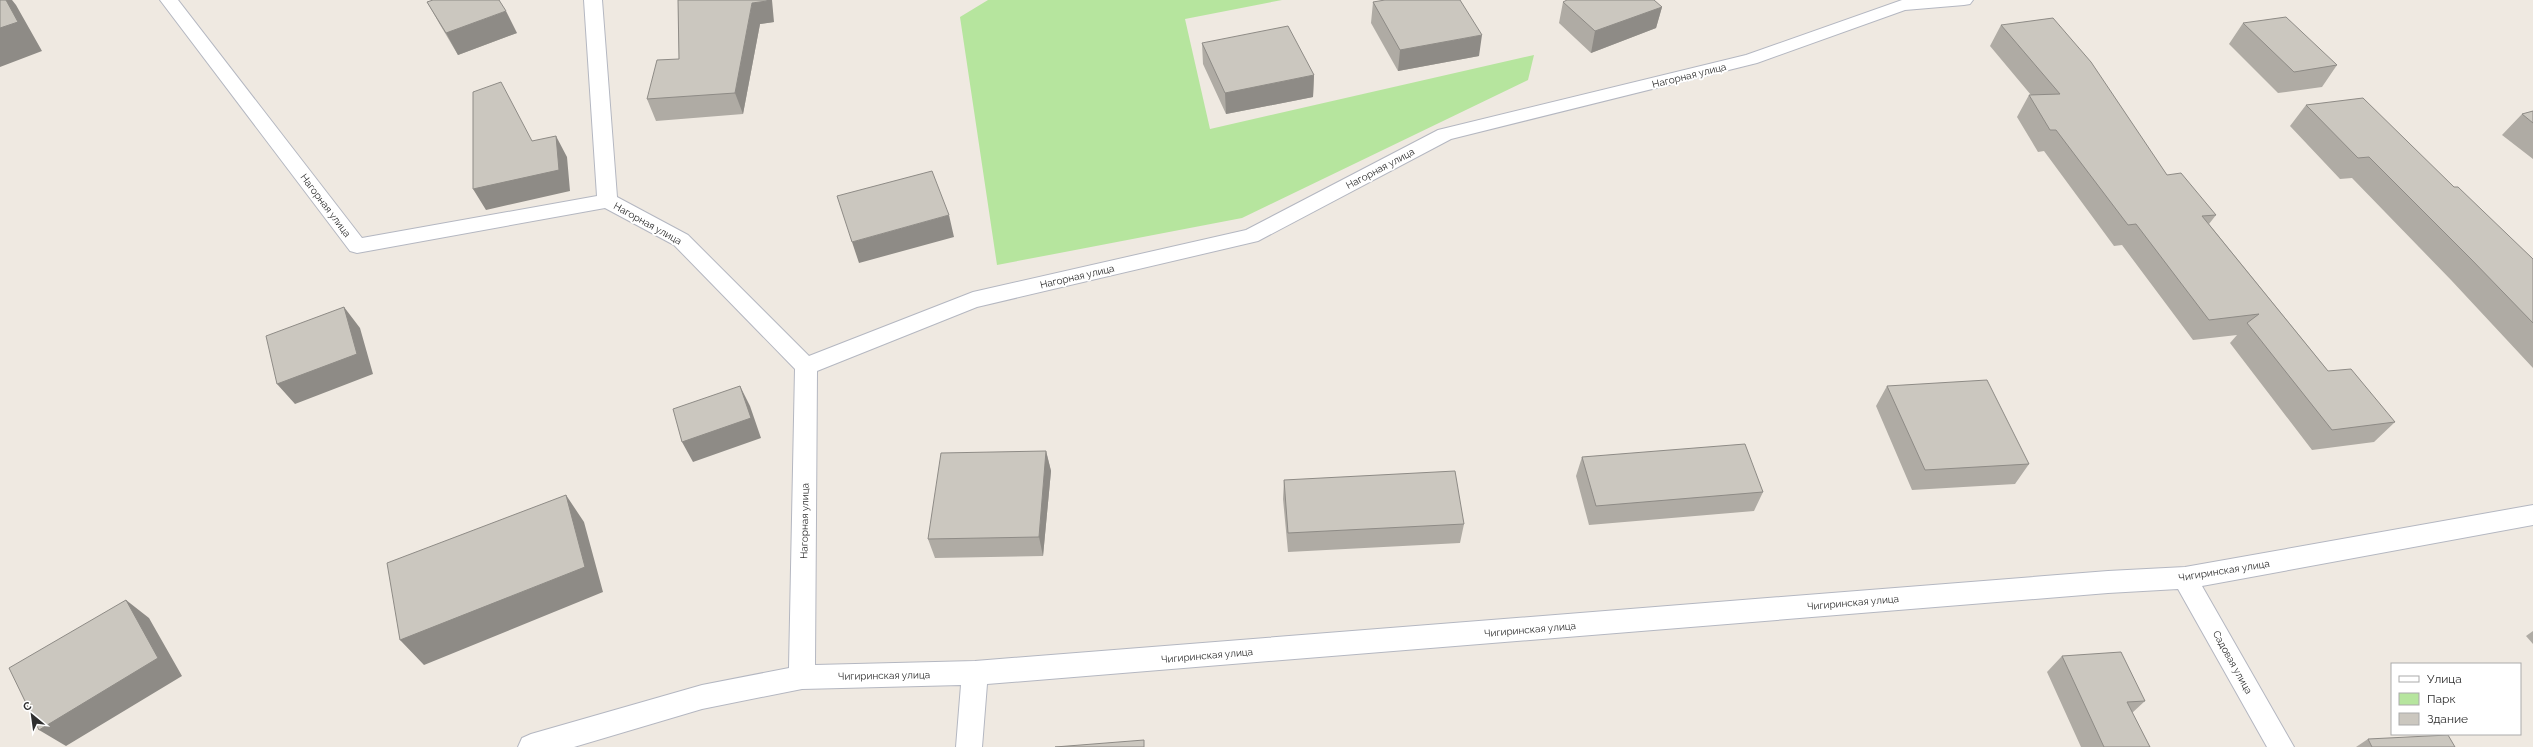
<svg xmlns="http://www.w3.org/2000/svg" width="2533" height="747" viewBox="0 0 2533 747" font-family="Raleway,sans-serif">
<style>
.green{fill:#b6e59e}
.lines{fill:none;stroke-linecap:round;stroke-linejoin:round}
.minor-casing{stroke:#b4b7c1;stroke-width:2}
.minor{fill:#fff;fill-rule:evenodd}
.wall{fill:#afaba4}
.shaded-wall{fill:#8e8b86}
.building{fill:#cbc7bf;stroke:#8e8b86}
.labels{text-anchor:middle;stroke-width:4;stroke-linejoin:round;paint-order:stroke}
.street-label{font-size:10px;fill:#2e2e2e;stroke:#fff}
</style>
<rect width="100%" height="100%" fill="#efe9e1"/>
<path class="green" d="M988,0H1282L1185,19L1210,129L1534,55L1528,80L1242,218L997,265L960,17Z"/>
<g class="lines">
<defs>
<path id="minor" d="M160,0H178L362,238L597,196L584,0H602L617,197L688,235L809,356L973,292L1246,230L1438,130L1746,55L1902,0H1973L1970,4L1964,5L1905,10L1757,63L1451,139L1258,241L977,307L817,371L815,665L975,661L2108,571L2185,567L2533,505V525L2202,586L2294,747H2267L2178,589L2108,593L987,684L982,747H956L961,685L802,689L702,709L574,747H518L522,738L531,734L702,685L789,668L795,369L674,245L605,208L357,253L350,251Z"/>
</defs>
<use href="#minor" class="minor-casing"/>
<use href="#minor" class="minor"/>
</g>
<path class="wall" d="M678,0L774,22L760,24L743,114L656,121L647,99L679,59Z
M427,2L517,33L458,55L439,23Z
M1373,2L1479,56L1398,71L1371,23Z
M1563,2L1662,7L1656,28L1591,53L1559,23Z
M2243,23L2337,65L2322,87L2278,93L2229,44Z
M2001,25L2167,175L2216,215L2209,224L2328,371L2395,422L2374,442L2312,450L2230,343L2237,335L2193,340L2122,245L2114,246L2044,151L2038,152L2017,117L2029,95H2031L1990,46Z
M1202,43L1314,75L1313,97L1226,114L1203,64Z
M2306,105L2454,187L2533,259V368L2451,280L2352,178L2340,179L2290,126Z
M2533,111V159L2502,135L2522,114Z
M1887,386L2029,464L2015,484L1912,490L1876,406Z
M1046,451L1051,471L1043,556L935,558L928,539Z
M1582,457L1763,492L1754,511L1589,525L1576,476Z
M1284,480L1464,524L1460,543L1288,552L1283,499Z
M2533,631V644L2526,636Z
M2062,656L2145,701L2132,713L2150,747H2081L2047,672Z
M2368,739L2455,747H2356Z"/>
<path class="shaded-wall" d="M6,0H12L16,5L42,51L0,67V28Z
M767,0H772L774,22L760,24L743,114L735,93L752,3Z
M1662,7L1656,28L1591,53L1595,31Z
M506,11L517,33L458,55L446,33Z
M1482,35L1479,56L1398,71L1400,50Z
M1314,75L1313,97L1226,114L1225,93Z
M556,136L567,157L570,191L486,210L473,189Z
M949,215L954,237L859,263L852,242Z
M344,307L360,328L373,374L295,404L277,384Z
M740,386L750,406L761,438L693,462L682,442Z
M1046,451L1051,471L1043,556L1039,537Z
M566,495L584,522L603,592L424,665L400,640Z
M126,600L149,618L182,676L66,746L39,730Z"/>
<path class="building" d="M0,0H6L18,22L0,28Z
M433,0H499L506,11L446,33L427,2Z
M678,0H767V1L752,3L735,93L647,99L657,60L679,59Z
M1385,0H1460L1482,35L1400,50L1373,2Z
M1567,0H1654L1662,7L1595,31L1563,2Z
M2286,17L2337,65L2294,72L2243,23Z
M2053,18L2091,62L2167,175L2181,173L2216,215L2202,216L2328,371L2351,369L2395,422L2332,430L2247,323L2259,314L2209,320L2136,224L2128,225L2056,130H2050L2029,95L2060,94L2001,25Z
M1288,26L1314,75L1225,93L1202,43Z
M501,82L532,141L556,136L559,170L473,189V92Z
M2363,98L2454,187H2458L2533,259V323L2471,259L2369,157L2358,158L2306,105Z
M2533,111V123L2522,114Z
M932,171L949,215L852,242L837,196Z
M344,307L357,354L277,384L266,336Z
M1987,380L2029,464L1925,470L1887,386Z
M740,386L751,418L682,442L673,409Z
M1745,444L1763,492L1596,506L1582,457Z
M1046,451L1039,537L928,539L941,453Z
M1455,471L1464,524L1288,533L1284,480Z
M566,495L585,567L400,640L387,563Z
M126,600L158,658L39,730L9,668Z
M2121,652L2145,701L2127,702L2150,747H2104L2062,656Z
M2448,735L2455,747H2372L2368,739Z
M1144,740V747H1055Z"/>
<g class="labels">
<g class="street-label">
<text transform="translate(1689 75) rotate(-14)" y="4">Нагорная улица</text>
<text transform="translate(1380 168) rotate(-28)" y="4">Нагорная улица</text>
<text transform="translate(326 205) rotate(53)" y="4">Нагорная улица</text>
<text transform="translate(648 223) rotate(29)" y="4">Нагорная улица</text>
<text transform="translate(1077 276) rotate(-13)" y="4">Нагорная улица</text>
<text transform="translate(804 521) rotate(-89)" y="4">Нагорная улица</text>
<text transform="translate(2224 570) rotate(-9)" y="4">Чигиринская улица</text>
<text transform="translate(1853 602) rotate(-5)" y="4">Чигиринская улица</text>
<text transform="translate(1530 629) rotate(-5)" y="4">Чигиринская улица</text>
<text transform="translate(1207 655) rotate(-5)" y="4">Чигиринская улица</text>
<text transform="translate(2233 662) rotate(61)" y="4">Садовая улица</text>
<text transform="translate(884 675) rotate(-1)" y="4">Чигиринская улица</text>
</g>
</g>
<rect x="2391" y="663" width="130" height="72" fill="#ffffff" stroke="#ababab"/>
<rect x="2399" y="676" width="20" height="6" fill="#ffffff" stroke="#ababab"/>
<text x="2427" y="683" font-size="12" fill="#2e2e2e">Улица</text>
<rect x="2399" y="693" width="20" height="12" fill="#b6e59e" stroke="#ababab"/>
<text x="2427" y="703" font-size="12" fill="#2e2e2e">Парк</text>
<rect x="2399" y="713" width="20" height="12" fill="#cbc7bf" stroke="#ababab"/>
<text x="2427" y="723" font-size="12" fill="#2e2e2e">Здание</text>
<g transform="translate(32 715) rotate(331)" stroke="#ffffff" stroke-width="3" paint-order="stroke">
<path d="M0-3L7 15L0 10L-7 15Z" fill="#2e2e2e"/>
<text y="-6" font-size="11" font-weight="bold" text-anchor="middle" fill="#2e2e2e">С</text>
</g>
</svg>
